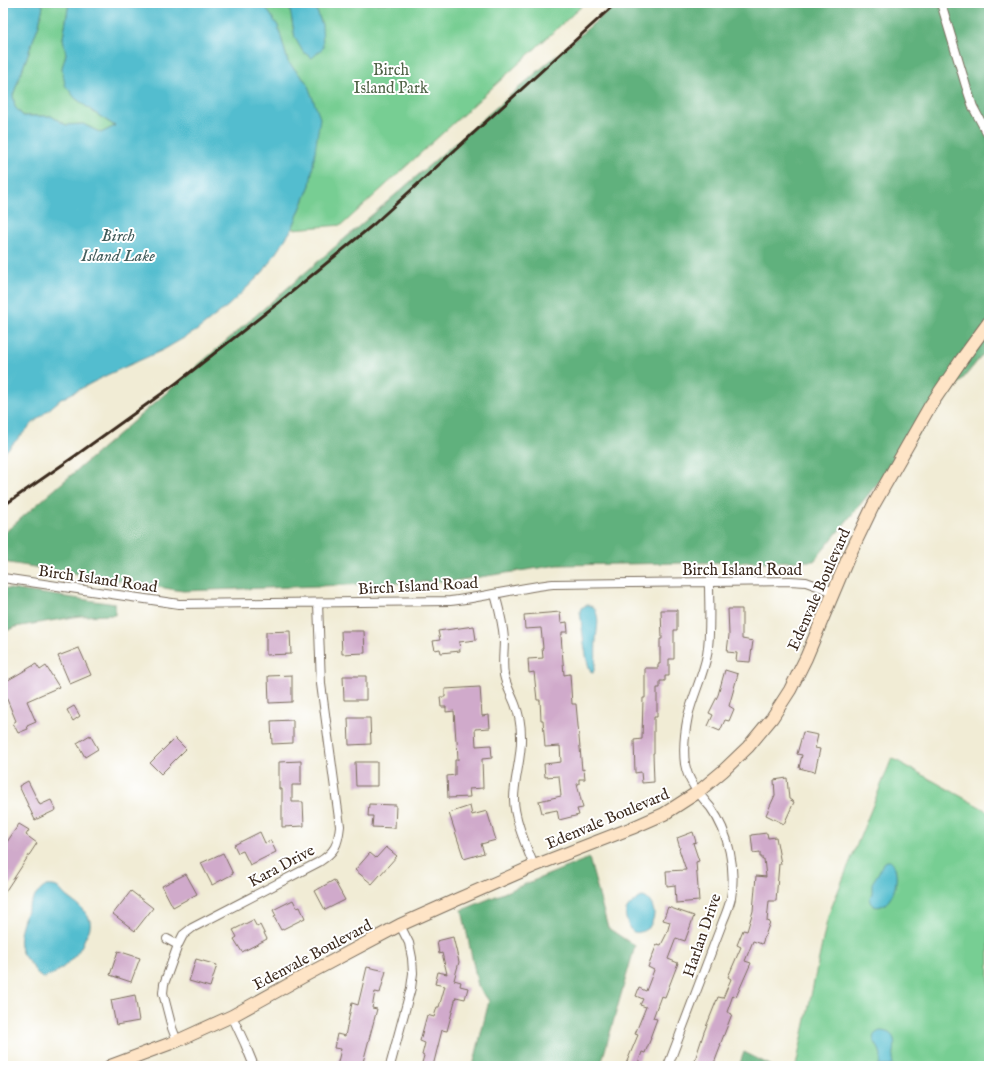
<svg xmlns="http://www.w3.org/2000/svg" width="992" height="1069" viewBox="0 0 992 1069" font-family="'IM FELL English',serif">
<style>
.green{fill:#77ce93;stroke:#597c58}
.forest{fill:#61b17d;stroke:#4e6e4e}
.water{fill:#53bdcf;stroke:#477476}
.building{fill:#d0aacb}
.lines{fill:none;stroke-linecap:round;stroke-linejoin:round}
.street-casing{stroke:#7b6e5e;stroke-width:10}
.secondary-casing{stroke:#7b6e5e;stroke-width:14}
.street{stroke:#fff;stroke-width:8}
.secondary{stroke:#fee4c6;stroke-width:12}
.rail{stroke:#3b2a1e;stroke-width:3}
.labels{text-anchor:middle;stroke-width:4;stroke-linejoin:round;paint-order:stroke}
.park-label{font-size:16px;fill:#506347;stroke:#fff}
.street-label{font-size:16px;fill:#3b2a1e;stroke:#fff}
.water-label{font-size:17px;font-style:italic;fill:#435d5c;stroke:#fff}
</style>
<rect width="100%" height="100%" fill="#fff"/>
<filter id="ink" filterUnits="userSpaceOnUse"><feTurbulence type="fractalNoise" baseFrequency=".025" numOctaves="2"/><feDisplacementMap in="SourceGraphic" scale="8" xChannelSelector="R" yChannelSelector="G"/><feConvolveMatrix kernelMatrix="1 2 1 2 8 2 1 2 1" color-interpolation-filters="sRGB"/></filter>
<filter id="wash" filterUnits="userSpaceOnUse"><feTurbulence type="fractalNoise" baseFrequency=".012" numOctaves="4" result="noise"/><feDisplacementMap in="SourceGraphic" scale="16" xChannelSelector="R" yChannelSelector="G"/><feGaussianBlur stdDeviation="0.9" result="paint"/><feColorMatrix in="noise" values="0 0 0 0 0 0 0 0 0 0 0 0 0 0 0 0 0 1.4 0 .05"/><feComposite in="paint" operator="in"/></filter>
<g filter="url(#wash)">
<rect width="100%" height="100%" fill="#f1ecd5"/>
<path class="green" d="M41,3H69L63,38L66,54L62,68L75,98L95,113L115,126L101,133L83,124L66,125L51,116H23L15,107L13,95L39,24L43,6Z
M263,3H289L295,38L322,25L314,3H585L342,225L292,229L310,185L307,83L288,62L278,26Z
M892,758L989,812V1066H796L828,916Z"/>
<path class="forest" d="M617,3H989V347L814,561L558,565L454,581L183,591L3,562V534Z
M3,588L115,604V615L80,616L15,627L3,633Z
M589,858L608,928L635,946L602,1061L599,1066H473L489,1001L478,986L462,910Z
M744,1052L772,1066H739Z"/>
<path class="water" d="M3,3H41L43,6L39,24L13,95L15,107L23,116H51L66,125L83,124L101,133L115,126L95,113L75,98L65,85L62,68L66,54L63,38L69,3H263L278,26L288,62L307,83L320,118L310,185L292,229L263,272L229,305L196,331L163,350L107,375L61,399L33,423L3,454Z
M289,3H314L322,25L323,48L312,58L303,52L295,38Z
M587,605C591,605 595,607 596,612C600,621 596,632 596,641C595,651 597,663 593,673H592C585,665 582,624 580,611L581,608Z
M886,861H890C904,870 893,913 873,906L870,899L872,893V883L879,872L883,863Z
M46,886C60,885 58,889 67,897C75,903 87,911 90,921C91,927 89,931 86,936C84,940 83,944 81,947C76,957 61,970 52,975C49,976 46,977 43,978C36,974 36,973 33,967C28,960 21,955 20,946C17,932 29,899 41,890C42,888 44,888 46,886Z
M642,897C649,897 654,907 654,914C654,918 652,922 650,926C640,935 630,936 627,921C625,917 625,912 627,909C630,904 637,899 642,897Z
M880,1031C902,1032 893,1051 892,1066H879C880,1062 882,1057 880,1052C878,1044 866,1037 880,1031Z"/>
<g id="blocks">
<path class="building" d="M728,609H742V639L753,641L750,662L736,661L737,653L727,652L729,635Z
M661,610H677V630H674V659H669V676H665V681H660V688H657V717H654V753H653L654,782L642,783L641,772L635,773L634,740L642,739L643,698H645V668H658V664H660V639H662Z
M560,612L561,623L567,622L568,632H562V635H561L564,675L570,674L572,704H576L582,770L584,769L585,779H579V784H577L583,808L577,809L579,815L559,820L557,810L542,813L539,801L561,796L559,776L545,777L544,764L561,762L560,746L545,747L543,720H541L540,700H537L534,672L529,673L528,659L543,658L542,648H543L541,628L525,629L524,615Z
M474,626L476,640L459,642L460,651L441,653L440,649L435,650L433,641L440,640L438,631Z
M290,631L291,654L266,655V632Z
M341,631H364L365,653L342,654Z
M79,648L91,675L70,684L58,656Z
M36,664L40,670L46,666L59,687L27,701L36,722L27,726L28,729L18,733L13,723L16,721L6,697H3V683Z
M725,670L738,674L729,706L734,709L729,721L725,720L720,731L708,726L713,715L709,713L718,695Z
M292,675V702L269,703L268,676Z
M343,676H366V700H344Z
M480,687L482,716L489,715L490,728L475,729L476,746L491,745L492,758L482,759L483,788L469,789L470,797L448,798L447,776L455,775V760H458L457,740L456,741L454,711L446,712V707H441L440,697H445V689Z
M74,706L80,716L73,721L67,710Z
M348,718H370L371,744L349,745Z
M293,720V743L272,744L271,721Z
M803,732L818,735L815,748L820,749L815,772L799,768L802,755L797,754Z
M90,735L98,749L85,757L77,743Z
M175,738L186,749L161,774L150,763Z
M301,761V785H292V802H303L304,826L282,827V789H279V762Z
M355,762H377V786H356Z
M787,778L789,799L794,802L784,824L766,815L775,795L774,780Z
M28,781L40,805L51,800L56,810L35,820L19,786Z
M369,804L396,805L395,828L372,827L373,816H368Z
M470,806L472,815L487,811L496,840L481,844L484,853L464,859L449,813Z
M19,824L29,830L26,835L37,843L3,895V848Z
M260,832L265,843L271,841L276,852L250,865L243,851L238,853L234,845Z
M693,832L696,842L693,843L699,861L696,862L699,901L676,903L675,885L667,886L666,871L686,870L679,849L680,848L677,838Z
M767,833L768,838L776,837L781,864H779L776,901H769L767,921L770,922L762,944L753,941L745,961L751,963L736,997L733,995L727,1012L732,1014L720,1045H721L713,1066H693L704,1032L718,997L723,998L731,979L728,977L741,947L737,945L743,930L747,931L753,911L756,876L766,877L764,859L762,860V857H760V852L753,853L751,835Z
M386,847L397,856L372,884L355,870L370,853L376,858Z
M223,853L233,874L212,885L201,863Z
M186,874L197,894L173,907L162,886Z
M334,880L345,900L325,910L315,891Z
M131,891L153,908L135,931L113,914Z
M293,900L297,908L300,907L305,918L281,930L274,917L276,916L273,910Z
M668,907L694,916L685,941L676,938L668,959L678,963L665,997L661,996L653,1018L657,1019L650,1038H651L645,1053L642,1052L637,1066H625L638,1035L635,1034L646,1007L640,1005L643,999L636,996L639,988L646,991L654,970L648,967L657,944L661,945L667,933L670,922L663,920Z
M253,920L257,927L260,925L267,939L242,952L234,939L237,937L233,930Z
M453,937L459,962L454,980L461,982L460,986L468,988L465,999L456,997L447,1031L442,1030L433,1066H421L424,1056L422,1055L425,1043L420,1041L427,1015L434,1017L437,1007H439L445,986L435,984L438,972L447,974L442,953L439,954L437,941Z
M118,951L140,958L131,982L110,975Z
M196,959L217,965L210,987L189,981Z
M367,967L386,971L380,993L375,992L372,1008L377,1009L362,1066H337L341,1049L334,1048L337,1034L345,1036L352,1003L358,1005Z
M135,995L139,1021L116,1025L111,1000Z"/>
</g>
</g>
<g filter="url(#ink)">
<use href="#blocks" fill-opacity="0" stroke="#7b6e5e" stroke-width="1"/>
<g class="lines">
<defs>
<path id="street" d="M941,3L966,86L973,107L989,137
M3,578L179,604L450,601C485,597 518,588 553,584L790,581L806,582L834,592
M495,594C499,609 503,623 504,639C504,651 502,663 504,675C506,685 511,694 515,704C519,714 521,726 521,736C522,758 514,778 514,799C514,819 527,848 534,866
M167,939L178,945
M232,1016L245,1044L254,1066
M177,1041L172,1028L163,993L164,984L178,945L183,935L192,928L319,862C335,852 338,845 340,826L321,684L318,603
M390,1066L411,988L413,973L412,958L409,943L400,925
M668,1066L723,921C726,914 729,906 731,898C736,868 729,833 711,808C700,795 688,782 685,764C683,749 685,731 688,716C693,695 703,676 707,655C711,632 709,606 709,582"/>
<path id="secondary" d="M110,1066L177,1041L232,1016L306,975L400,925L456,900L534,866L632,828L664,814L698,792L723,771L748,747L772,718L790,690L806,658L848,558L873,506L930,406L962,359L989,322"/>
</defs>
<use href="#street" class="street-casing"/>
<use href="#secondary" class="secondary-casing"/>
<use href="#street" class="street"/>
<use href="#secondary" class="secondary"/>
<path class="rail" d="M3,506L75,456L178,382L277,304L374,224L616,3"/>
</g>
</g>
<g class="labels">
<g class="park-label">
<text x="391" y="75">Birch<tspan x="391" dy="18">Island Park</tspan></text>
</g>
<g class="street-label">
<text x="742" y="575">Birch Island Road</text>
<text transform="translate(98 578) rotate(8)" y="6">Birch Island Road</text>
<text transform="translate(418 585) rotate(-3)" y="6">Birch Island Road</text>
<text transform="translate(818 589) rotate(-66)" y="6">Edenvale Boulevard</text>
<text transform="translate(607 818) rotate(-23)" y="6">Edenvale Boulevard</text>
<text transform="translate(281 865) rotate(-28)" y="6">Kara Drive</text>
<text transform="translate(701 935) rotate(-71)" y="6">Harlan Drive</text>
<text transform="translate(312 954) rotate(-28)" y="6">Edenvale Boulevard</text>
</g>
<g class="water-label">
<text x="118" y="241">Birch<tspan x="118" dy="20">Island Lake</tspan></text>
</g>
</g>
<rect width="992" height="1069" fill="none" stroke="#fff" stroke-width="16"/>
</svg>
